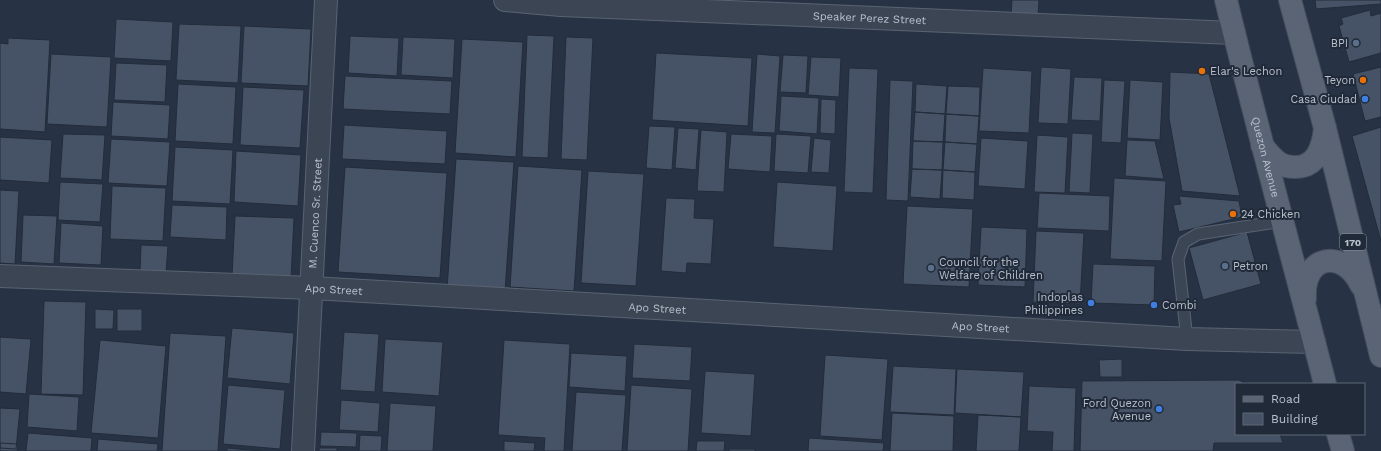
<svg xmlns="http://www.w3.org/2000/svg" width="1381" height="451" viewBox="0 0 1381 451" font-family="'Work Sans',sans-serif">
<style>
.building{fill:#465366;stroke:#222c3b}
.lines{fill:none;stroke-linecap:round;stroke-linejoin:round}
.service-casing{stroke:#5a6371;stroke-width:13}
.minor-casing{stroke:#5a6371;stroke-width:24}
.primary-casing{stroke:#454e5d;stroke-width:24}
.service{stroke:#3c4554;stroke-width:11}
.minor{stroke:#3c4554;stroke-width:22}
.primary{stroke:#5a6474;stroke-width:22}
.service-dot{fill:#5c6f8a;stroke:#202a39;stroke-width:1.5}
.food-dot{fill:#e8710a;stroke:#202a39;stroke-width:1.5}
.shop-dot{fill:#3f7fe0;stroke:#202a39;stroke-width:1.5}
.labels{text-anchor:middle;stroke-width:4;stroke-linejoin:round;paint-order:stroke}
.shield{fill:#202a39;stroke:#8b94a1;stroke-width:1}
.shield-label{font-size:10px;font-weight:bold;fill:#b9c1cd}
.street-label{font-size:11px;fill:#b9c1cd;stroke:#202a39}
.poi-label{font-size:11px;fill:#b9c1cd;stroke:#202a39;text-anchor:end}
</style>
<rect width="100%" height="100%" fill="#273344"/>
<path class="building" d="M1012,0H1039L1038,17L1011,16Z
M1315,0H1381V4L1316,9Z
M1370,10L1371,16L1381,13V53L1349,62L1339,26L1343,24L1341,18Z
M116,19L173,22L171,61L114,58Z
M179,24L241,26L238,83L176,80Z
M244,26L311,29L308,86L241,83Z
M527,35L554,36L548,158L522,157Z
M350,36L399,38L397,76L348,73Z
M403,37L455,39L453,78L401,75Z
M566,37L593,38L587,160L561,159Z
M8,38L50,40L45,132L0,129V43L8,44Z
M462,39L523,42L516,157L455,153Z
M656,53L752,58L748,126L652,120Z
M51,54L111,57L107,127L47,124Z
M757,54L780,56L775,133L752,132Z
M783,55L808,56L806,93L780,92Z
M811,57L841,58L839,97L808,95Z
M116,63L167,65L165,102L114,100Z
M1041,67L1071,69L1068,124L1038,123Z
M1381,67V117L1365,121L1353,74Z
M849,68L878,69L873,193L844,192Z
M983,68L1032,71L1029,133L979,131Z
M1170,72L1209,74L1240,196L1182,191L1169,118Z
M345,76L452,81L450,114L343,109Z
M1074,77L1102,78L1100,121L1071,120Z
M890,80L913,81L908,201L886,200Z
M1104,80L1125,81L1121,143L1101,142Z
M1130,80L1163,82L1160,140L1127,138Z
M178,84L236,87L233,144L175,141Z
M916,84L947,86L945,114L915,112Z
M948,86L980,87L979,116L946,114Z
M243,87L304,90L300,148L240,145Z
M781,96L819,98L817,134L779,131Z
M821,99L836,100L835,134L820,133Z
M113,102L170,105L168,139L111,136Z
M915,112L945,114L943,142L913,141Z
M946,114L979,116L977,144L945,142Z
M344,125L447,131L445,164L342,159Z
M649,126L675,127L672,170L646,168Z
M1381,127V241L1352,136Z
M678,128L699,129L696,170L675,168Z
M701,130L727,132L724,192L697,191Z
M1072,133L1093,134L1090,193L1069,192Z
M63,134L105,135L102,180L60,178Z
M731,134L772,136L770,172L728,169Z
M776,134L811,136L808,173L774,171Z
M1037,135L1068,137L1065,193L1034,192Z
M0,137L52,140L49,183L0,180Z
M814,138L831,140L829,173L811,172Z
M981,138L1028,141L1025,189L978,186Z
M111,139L170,142L167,186L108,183Z
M1127,140L1155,141L1164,179L1125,176Z
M913,141L943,142L942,170L912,169Z
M945,142L977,144L975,172L943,170Z
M175,147L233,150L230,204L172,201Z
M236,151L301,155L298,206L234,202Z
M456,159L514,162L505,292L447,289Z
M518,166L582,170L574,291L510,287Z
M345,167L447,173L440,278L338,272Z
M912,169L942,170L940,199L910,197Z
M943,170L975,172L974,200L942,198Z
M588,171L644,174L636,286L581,283Z
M1114,178L1166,181L1162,261L1110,259Z
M60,182L103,184L100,222L58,220Z
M777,182L837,186L833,251L773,247Z
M112,186L166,188L163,241L110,239Z
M0,190L19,191L15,264L0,263Z
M1039,193L1110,196L1109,231L1037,228Z
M1179,196L1239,201L1242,217L1179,232L1173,205L1181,204Z
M666,198L695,199L694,218L714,219L711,264L687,263L686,273L661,271Z
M172,205L227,207L226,240L170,237Z
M907,206L973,209L969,287L903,284Z
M23,215L57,216L54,264L21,262Z
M235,216L294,218L291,279L232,276Z
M61,223L103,226L101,265L59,263Z
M981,227L1027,229L1025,287L978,285Z
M1036,231L1084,233L1080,304L1033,302Z
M1247,232L1261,284L1203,300L1189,248Z
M141,245L168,246L166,273L140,272Z
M1093,264L1155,266L1154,305L1091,303Z
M44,301L86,302L83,395L41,394Z
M95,309L114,310L113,329H95Z
M117,309H142V331H117Z
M232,328L294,333L290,384L227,378Z
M344,332L379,334L375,392L340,390Z
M170,333L226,336L218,451H162Z
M0,337L31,339L26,394L0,392Z
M385,339L443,342L439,396L382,392Z
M100,340L166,346L158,438L91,433Z
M504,340L570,344L564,451H544L545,438L498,435Z
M634,344L692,347L690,381L632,378Z
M571,353L627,356L625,391L569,387Z
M825,355L888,359L882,440L820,436Z
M1122,359V377H1100L1099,360Z
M893,366L956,369L954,415L890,412Z
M957,369L1024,372L1021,417L955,413Z
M705,371L755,374L751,436L701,433Z
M1239,380L1246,384H1236V434H1280L1283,443H1214L1213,451H1080L1082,381Z
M228,385L285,390L280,449L223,444Z
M631,385L692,389L688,451H627Z
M1029,386L1076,388L1074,451H1052L1053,432L1027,431Z
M576,392L626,395L622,451H572Z
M29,394L79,397L77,431L27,427Z
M341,400L380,403L378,432L339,430Z
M390,403L436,406L433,451H387Z
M0,408L20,409L16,449L0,448Z
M892,413L954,416L953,451H890Z
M978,415L1021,417L1019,451H976Z
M321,432L357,433L356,447L320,446Z
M28,433L92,438L91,451H26Z
M360,435L382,436L381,451H359Z
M809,438L884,443L883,451H808Z
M98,439L158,444L157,451H97Z
M504,441L535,443L534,451H504Z
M697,441H725L724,451H696Z
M0,443L18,444L17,451H0Z
M227,448L261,451H227Z
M319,448H337V451H319Z
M729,449H755V451H729Z"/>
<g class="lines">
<defs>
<path id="service" d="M1187,339L1178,259L1184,242L1198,234L1283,221"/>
<g id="minor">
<path id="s1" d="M505,0L561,5L1234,33"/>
<path id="s2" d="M0,276L312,288L1187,339L1314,342"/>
<path id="s3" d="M303,451L326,0"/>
</g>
<g id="primary">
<path id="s4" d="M1226,0C1257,128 1292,256 1325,384"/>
<path d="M1290,0L1325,128L1381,356"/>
<path d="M1262,145C1267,152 1272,158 1279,163C1284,166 1289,167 1294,167C1317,168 1323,146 1325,128"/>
<path d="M1305,299C1302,254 1344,248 1361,285"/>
<path d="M1338,434L1343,451"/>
</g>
</defs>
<use href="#service" class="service-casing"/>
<use href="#minor" class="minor-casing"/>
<use href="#primary" class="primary-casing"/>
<use href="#service" class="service"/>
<use href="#minor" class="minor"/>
<use href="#primary" class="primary"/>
</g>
<g class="service-dot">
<circle cx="1356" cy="43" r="4"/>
<circle cx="1225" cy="266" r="4"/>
<circle cx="931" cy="268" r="4"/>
</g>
<g class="food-dot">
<circle cx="1202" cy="71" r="4"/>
<circle cx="1363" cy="80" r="4"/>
<circle cx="1233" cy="214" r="4"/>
</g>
<g class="shop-dot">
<circle cx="1365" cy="99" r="4"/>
<circle cx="1091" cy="303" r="4"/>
<circle cx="1154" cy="305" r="4"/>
<circle cx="1159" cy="409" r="4"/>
</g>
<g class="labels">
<rect class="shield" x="1340" y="234" width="26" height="16" rx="3"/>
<g class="shield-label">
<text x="1353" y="246">170</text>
</g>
<g class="street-label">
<text dy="4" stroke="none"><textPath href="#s1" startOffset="365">Speaker Perez Street</textPath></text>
<text dy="4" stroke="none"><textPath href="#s4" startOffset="162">Quezon Avenue</textPath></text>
<text dy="4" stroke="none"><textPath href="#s3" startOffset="238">M. Cuenco Sr. Street</textPath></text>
<text dy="4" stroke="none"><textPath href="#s2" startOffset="334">Apo Street</textPath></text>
<text dy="4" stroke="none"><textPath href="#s2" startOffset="658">Apo Street</textPath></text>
<text dy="4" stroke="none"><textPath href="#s2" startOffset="982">Apo Street</textPath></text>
</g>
<g class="poi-label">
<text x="1348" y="47">BPI</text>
<text x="1210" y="75" text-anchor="start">Elar's Lechon</text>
<text x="1355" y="84">Teyon</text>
<text x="1357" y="103">Casa Ciudad</text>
<text x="1241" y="218" text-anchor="start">24 Chicken</text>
<text x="939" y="266" text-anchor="start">Council for the<tspan x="939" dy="13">Welfare of Children</tspan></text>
<text x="1233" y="270" text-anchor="start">Petron</text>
<text x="1083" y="301">Indoplas<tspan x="1083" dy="13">Philippines</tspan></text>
<text x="1162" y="309" text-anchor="start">Combi</text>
<text x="1151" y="407">Ford Quezon<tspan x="1151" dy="13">Avenue</tspan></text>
</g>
</g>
<rect x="1235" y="383" width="130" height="52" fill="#202a39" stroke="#5d6674"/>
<rect x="1243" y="396" width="20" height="6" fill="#5a6474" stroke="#5d6674"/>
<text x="1271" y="403" font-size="12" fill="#b9c1cd">Road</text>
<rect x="1243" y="413" width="20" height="12" fill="#465366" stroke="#5d6674"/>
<text x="1271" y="423" font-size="12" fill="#b9c1cd">Building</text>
</svg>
